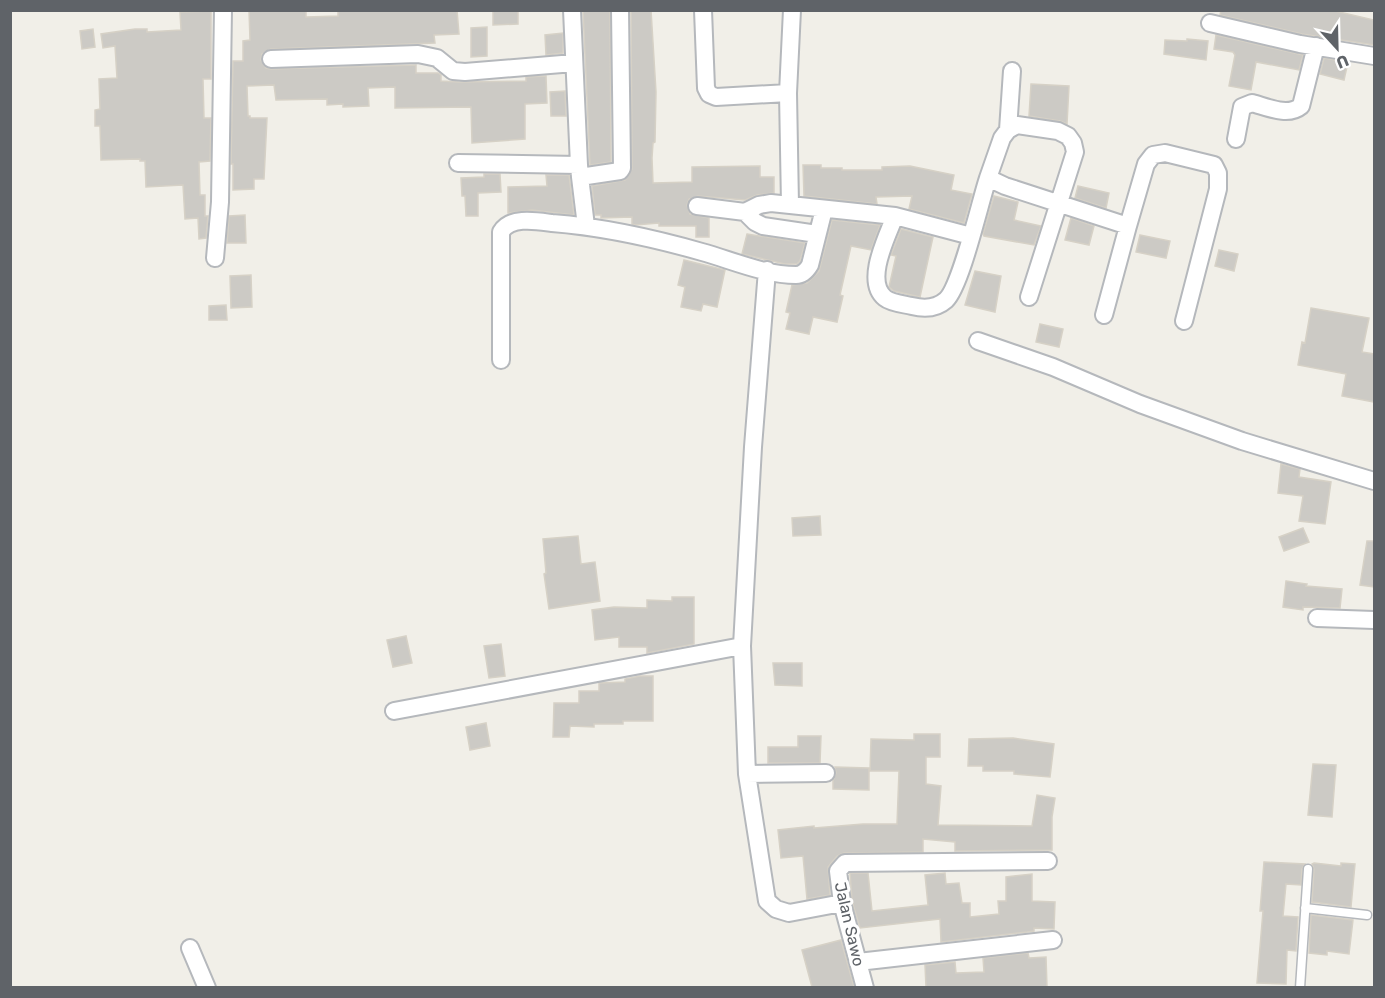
<svg xmlns="http://www.w3.org/2000/svg" width="1385" height="998" viewBox="0 0 1385 998" font-family="Rubik,sans-serif">
<style>
.building{fill:#cccac5;stroke:#d6d1c6;stroke-width:1.5}
.lines{fill:none;stroke-linecap:round;stroke-linejoin:round}
.service-casing{stroke:#b5b8bc;stroke-width:11}
.minor-casing{stroke:#b5b8bc;stroke-width:20}
.service{stroke:#fff;stroke-width:8}
.minor{stroke:#fff;stroke-width:16}
.labels{text-anchor:middle;stroke-width:6;stroke-linejoin:round;paint-order:stroke}
.street-label{font-size:16px;fill:#5f6368;stroke:#fff}
</style>
<rect width="100%" height="100%" fill="#f1efe8"/>
<path class="building" d="M249,10H306V17L338,16V10H457L459,34L434,35L435,43L271,49L262,54L261,60L266,68L271,69L416,65V73H438L441,75V81L459,82L526,81V77L546,76L547,103L525,104V139L472,143L471,107L395,108V87L368,88L369,106L343,107V104L327,105V99L276,100L274,85L247,86L248,116H250V118H267L264,179H254V189L233,190V164H231L233,61H243V41L250,40Z
M493,10H518V24L493,25Z
M583,10H610L611,162L590,165Z
M631,10H651L656,92L655,142L653,143L652,158L653,183L692,182V167L760,166V177H774V193L757,195L745,200L698,196L689,199L687,205L690,214L709,218V237H696V226H659V223L635,225L632,224V217L601,218V215H595L592,186L625,180L632,169Z
M1221,10H1331L1374,20V45L1302,34L1220,15Z
M211,11V79H203L204,118H211L210,161L199,162L200,195H205V216H208L206,238L199,239L198,218L185,219L183,185L146,187L145,161H140V159L101,160L100,126H95V110L100,109L99,79L117,78L115,46L103,48L101,34L135,29H147V32L181,30L180,12Z
M487,27V56L471,57V28Z
M93,29L95,47L82,49L80,31Z
M563,33V53L546,55L545,35Z
M1216,35L1303,55L1299,70L1256,62L1251,90L1229,86L1235,55L1233,52L1214,49Z
M1187,39L1208,41L1206,60L1164,54L1165,40L1187,41Z
M1324,58L1348,62L1344,80L1320,74Z
M1031,84L1069,86L1067,124L1060,121L1029,116Z
M565,91L566,116H551L550,92Z
M803,165H821V168H842V170H882V167L910,166L954,175L951,190L972,194L964,223L909,209L912,196L876,197L877,204L804,196Z
M484,174H500L501,192L478,193V216H466L465,196H462L461,178L484,177Z
M546,175H569L574,215L532,210L508,213V187L547,186Z
M1078,186L1109,193L1106,208L1075,198Z
M994,196L1018,202L1014,220L1041,226L1034,245L984,236L983,234Z
M245,215L246,243H227L229,216Z
M1071,218L1094,226L1089,245L1065,240Z
M832,220L880,225L871,250L851,246L840,295L843,296L837,322L813,317L809,334L786,329L790,313L786,312L792,285L807,283L819,271Z
M901,229L933,237L920,297L894,291L889,287L896,256L891,255Z
M747,234L805,243L800,261L797,264H785L742,254Z
M1140,235L1170,241L1166,258L1136,252Z
M1219,250L1238,254L1234,271L1215,266Z
M684,260L725,270L717,307L703,304L701,311L681,307L685,287L678,285Z
M975,271L1001,276L995,312L965,305Z
M251,275L252,307L231,308L230,276Z
M226,305L227,320H209V306Z
M1311,308L1369,318L1362,352L1374,354V402L1342,396L1346,374L1298,365L1302,342L1305,343Z
M1040,324L1063,329L1059,347L1036,342Z
M1281,464L1300,469L1299,477L1331,482L1325,524L1299,521L1303,496L1278,493Z
M820,516L821,535L793,536L792,518Z
M1303,528L1309,542L1284,551L1279,537Z
M578,536L581,564L595,562L600,601L549,609L544,574L546,573L543,539Z
M1367,541H1374V587L1360,585Z
M1286,581L1307,584L1306,586L1342,589L1340,608L1303,607V610L1283,607Z
M672,597H694V644L647,653V647H619V637L595,640L592,610L614,607L647,608V600L672,601Z
M406,636L412,663L393,667L387,640Z
M501,644L505,676L489,678L484,646Z
M773,663H802V686L775,685Z
M640,676H653V721H623V724H594V727L570,726L569,737H553L554,703H579V691H599V683L625,682V679Z
M486,723L490,746L470,750L466,727Z
M914,734H940V757H926V784L941,786L938,825L1032,826L1037,795L1055,798L1052,817V850L955,851V842L923,839V852L844,853L837,856L828,867L830,895L807,899L803,856L781,858L778,830L814,826V828L863,824H897L899,771H870L871,739L914,740Z
M798,736H821L820,763H768V747H798Z
M1013,738L1054,744L1050,777L1014,774V771H983V766H968L969,739Z
M1313,764L1336,765L1332,817L1308,815Z
M835,767L869,768V790L833,789V781L836,773Z
M1264,862L1305,864L1302,869L1301,885L1286,884L1283,916L1298,917L1296,951L1287,950L1286,984L1257,983L1263,911H1260Z
M1314,863L1341,866V863L1355,864L1351,907L1312,902L1314,869L1312,864Z
M850,873H868L872,911L928,905L925,875L945,873L946,884L959,883L962,903H970V917L999,914L998,901H1006V877L1032,874V901L1055,902L1054,929L1034,928V931L1027,932L941,942L940,919L860,928L852,901Z
M1311,915L1353,920L1349,954L1327,951V955L1309,953Z
M841,940L854,987H812L802,950Z
M1028,953L1029,958L1046,957L1047,987H926L925,965L955,962L956,973L984,972L983,958Z"/>
<g class="lines">
<defs>
<path id="service" d="M1305,908L1367,915
M1300,988L1308,869"/>
<path id="minor" d="M572,10L579,165
M703,10L706,88L709,94L716,97L788,93
M1210,23L1300,44L1374,56
M271,59L418,54L437,58L453,71L465,72L574,63
M1008,130L1012,71
M1236,139L1242,107L1252,103C1267,107 1288,117 1301,106L1316,46
M458,163L579,165L580,177L620,171L622,168L620,10
M580,177L586,226
M988,178L1002,138L1008,130L1017,125L1058,131L1068,136L1073,143L1075,152L1029,297
M790,205L788,93L792,10
M697,206L745,212L759,205L771,203L895,216L971,236
M745,212L755,222L763,226L817,234
M895,216C887,237 864,281 885,298C891,303 904,304 912,306C924,309 936,309 946,300C961,286 980,202 988,178L1005,186L1128,226L1146,164L1153,155L1165,153L1214,165L1218,173V189L1184,321
M215,258L220,202L223,10
M767,270L753,447L742,646L747,774L767,901L776,909L789,913L842,903
M1104,315L1128,226
M978,341L1053,367L1140,404L1242,441L1374,481
M501,360V232C510,216 537,221 552,223C603,227 653,238 702,252C731,260 765,275 796,275C803,275 807,270 810,265L824,209
M1317,618L1374,620
M394,711L742,646
M747,774L826,773
M190,948L207,988
M858,962L1053,940
M865,988L842,903L838,871L845,863L1048,861"/>
</defs>
<use href="#service" class="service-casing"/>
<use href="#minor" class="minor-casing"/>
<use href="#service" class="service"/>
<use href="#minor" class="minor"/>
</g>
<g class="labels">
<g class="street-label">
<text transform="translate(850 924) rotate(77)" y="6">Jalan Sawo</text>
</g>
</g>
<rect width="1385" height="998" fill="none" stroke="#5f6368" stroke-width="24"/>
<g transform="translate(1337 48) rotate(158)" stroke="#ffffff" stroke-width="4.5" paint-order="stroke">
<path d="M0-4.5L10 22L0 15L-10 22Z" fill="#5f6368"/>
<text y="-9" font-size="16" font-weight="bold" text-anchor="middle" fill="#5f6368">U</text>
</g>
</svg>
